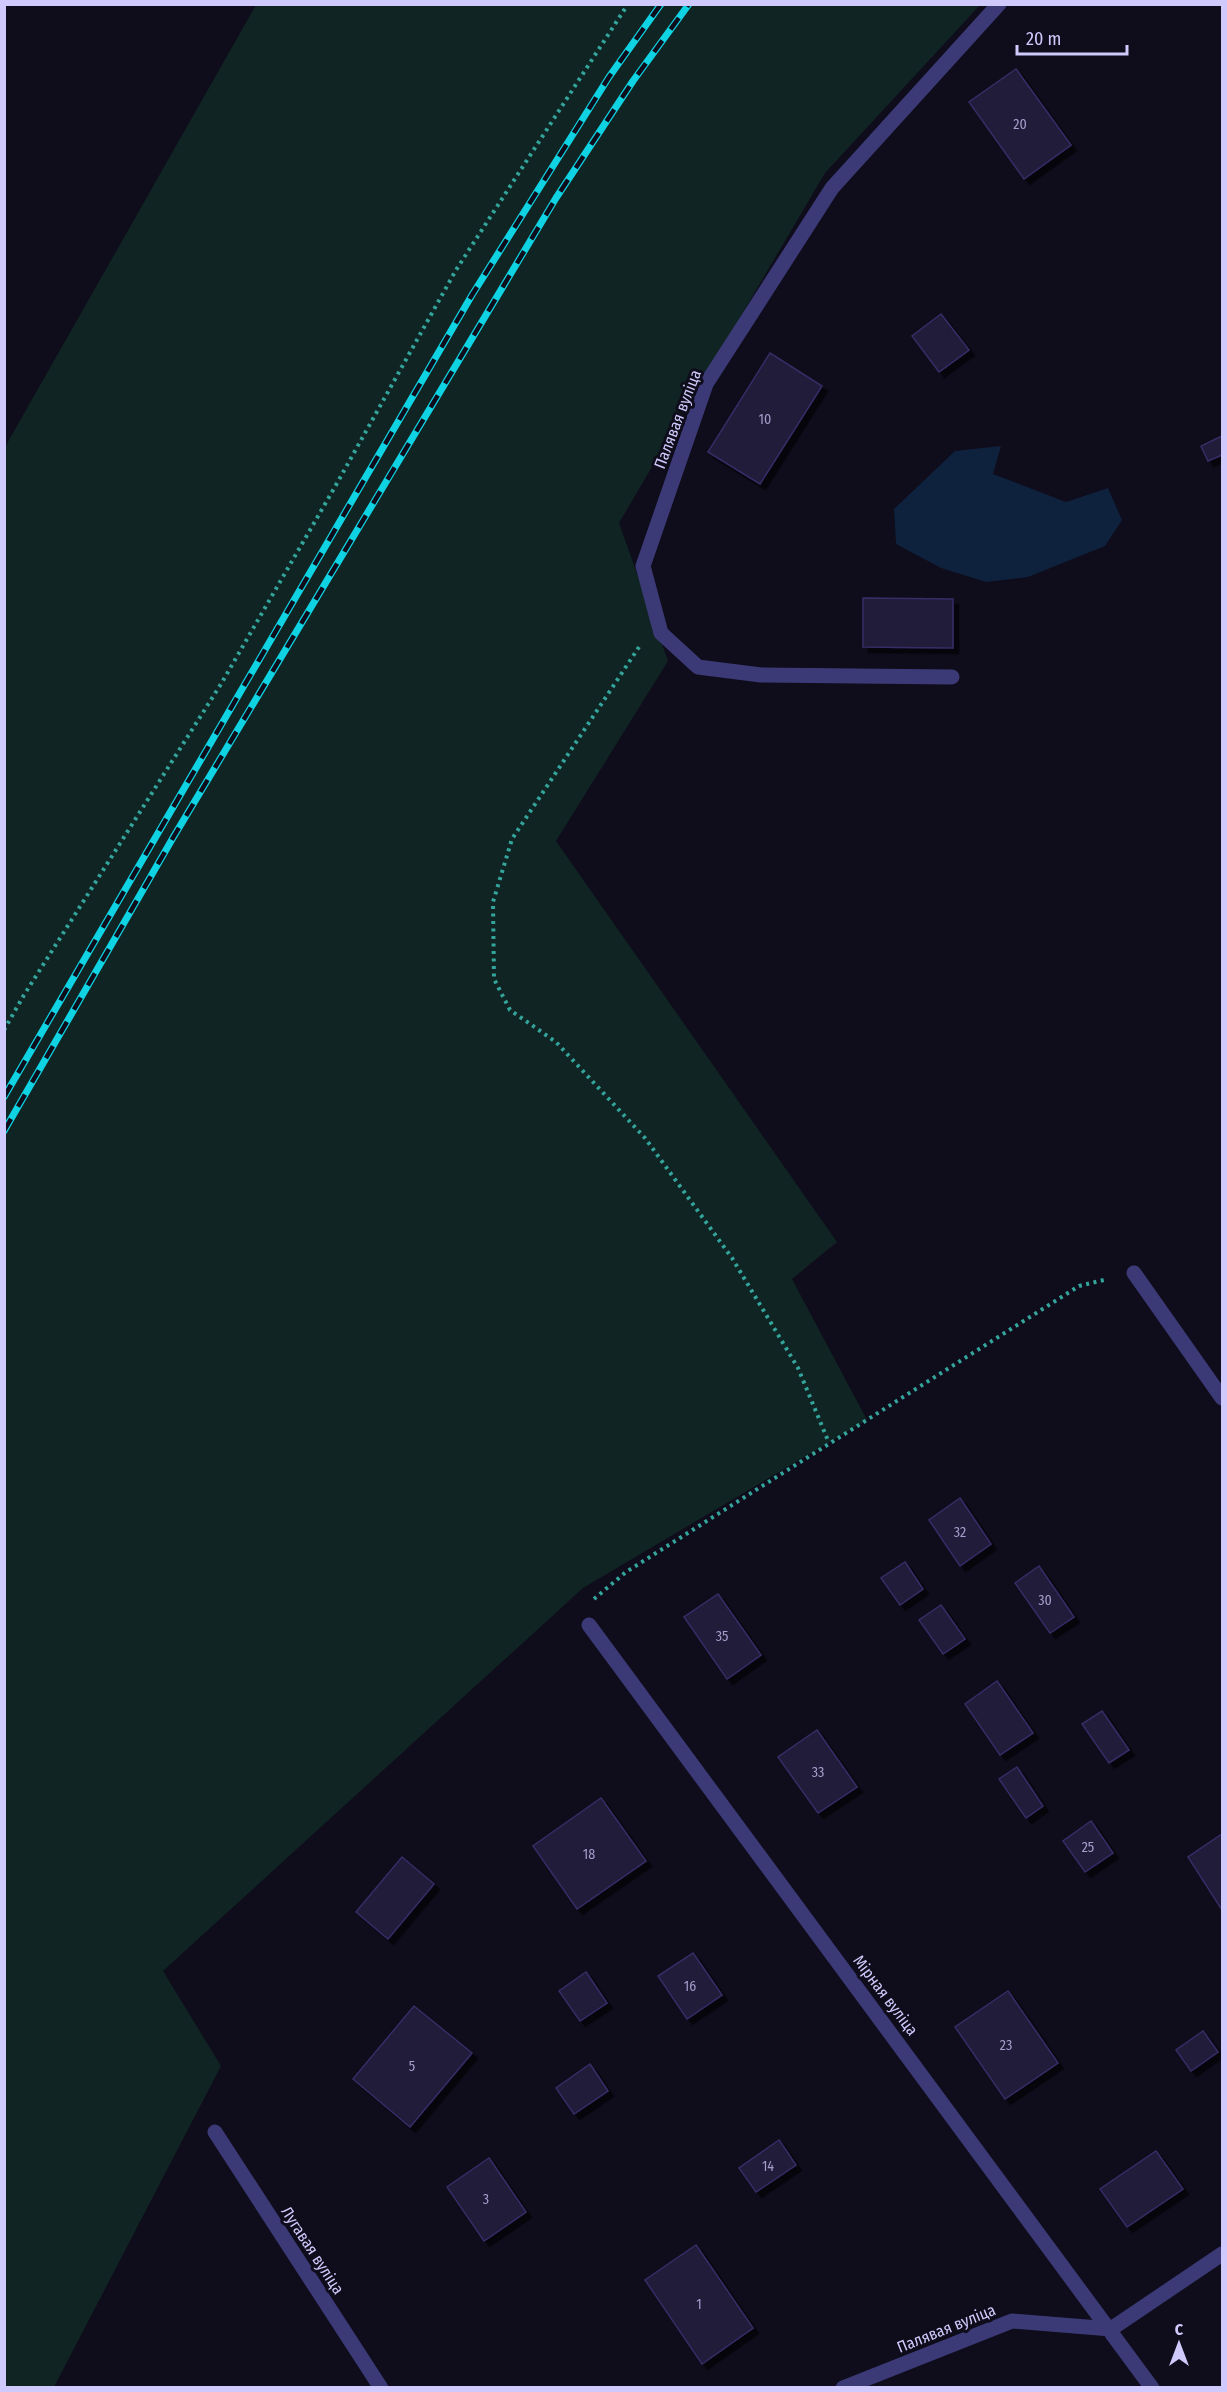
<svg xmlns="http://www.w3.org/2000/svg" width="1227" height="2392" viewBox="0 0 1227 2392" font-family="'Fira Sans Condensed',sans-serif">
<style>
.green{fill:#102523}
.water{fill:#0e213d}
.building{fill:#201a3b;stroke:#372d65;stroke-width:1.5;filter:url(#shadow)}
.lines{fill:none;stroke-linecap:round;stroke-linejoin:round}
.path{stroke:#34a59c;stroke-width:4;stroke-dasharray:3 4.5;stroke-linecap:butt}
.minor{stroke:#3b3a77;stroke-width:15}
.rail-casing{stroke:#0fd2e2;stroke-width:7}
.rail{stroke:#0f0c1b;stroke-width:4.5;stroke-dasharray:14;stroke-linecap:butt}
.labels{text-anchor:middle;stroke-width:6;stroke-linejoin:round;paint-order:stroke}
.number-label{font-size:14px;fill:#a39ecb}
.street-label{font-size:16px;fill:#cfcafb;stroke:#0f0c1b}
</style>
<defs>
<filter id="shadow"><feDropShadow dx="5.5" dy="5.5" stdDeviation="0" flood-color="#0009"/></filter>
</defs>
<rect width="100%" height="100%" fill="#0f0c1b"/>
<path class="green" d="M256,5H980L825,173L619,523L668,661L556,841L837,1242L792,1279L867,1420L583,1588L163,1971L221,2066L54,2387L5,2388V447Z"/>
<path class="water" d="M1001,446L993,474L1066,502L1108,488L1122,520L1105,546L1028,577L986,582L941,568L896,544L894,509L955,451Z"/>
<path class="building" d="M1016,69L1071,145L1024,179L969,102Z
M941,314L969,350L939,372L912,336Z
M770,353L822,386L760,484L708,452Z
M1222,436V455L1208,461L1201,446Z
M863,598L953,599V648L863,647Z
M960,1498L991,1544L960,1566L929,1520Z
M905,1562L923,1589L900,1605L881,1578Z
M1039,1566L1074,1617L1050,1633L1015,1583Z
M718,1594L761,1655L727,1679L684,1617Z
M941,1605L965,1639L943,1654L919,1620Z
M997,1681L1033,1733L1000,1755L965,1704Z
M1102,1711L1129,1750L1109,1763L1082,1724Z
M817,1730L857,1787L818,1813L778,1757Z
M1017,1767L1043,1806L1026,1818L999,1779Z
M601,1798L646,1861L577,1909L533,1846Z
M1091,1821L1113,1853L1085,1872L1063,1841Z
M1222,1834V1910L1188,1857Z
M402,1857L434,1884L388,1939L356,1912Z
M693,1953L722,1995L687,2019L658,1976Z
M586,1972L607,2003L580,2021L559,1991Z
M1008,1991L1058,2063L1005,2099L955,2027Z
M414,2006L472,2053L410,2127L353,2079Z
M1203,2031L1218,2052L1191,2071L1176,2050Z
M590,2064L608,2091L574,2114L556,2088Z
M779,2140L796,2165L756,2192L739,2168Z
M1156,2151L1183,2189L1127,2227L1100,2189Z
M489,2158L526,2212L484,2241L447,2187Z
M696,2245L753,2328L702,2364L645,2280Z"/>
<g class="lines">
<path class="path" d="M639,647L512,839L493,902L494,979L510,1010L556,1042L645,1138L732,1258L798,1368L829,1443
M4,1030L24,995L221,684L336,485L456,270L628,4
M594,1599L626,1572L1079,1286L1108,1279"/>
<path class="minor" d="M952,677L761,675L698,667L661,633L643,566L706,384L832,188L999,4
M1134,1273L1222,1398
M589,1625L1152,2388
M215,2132L381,2388
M843,2388L1012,2321L1111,2329L1222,2254"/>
<defs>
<path id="rail" d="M4,1097L472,295L609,77L661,4
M4,1131L174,836L556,198L633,81L689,4"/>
</defs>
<use href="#rail" class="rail-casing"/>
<use href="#rail" class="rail"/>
</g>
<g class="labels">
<g class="number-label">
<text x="1020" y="129">20</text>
<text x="765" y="424">10</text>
<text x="960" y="1537">32</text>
<text x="1045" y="1605">30</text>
<text x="722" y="1641">35</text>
<text x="818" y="1777">33</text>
<text x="1088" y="1852">25</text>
<text x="589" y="1859">18</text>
<text x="690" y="1991">16</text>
<text x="1006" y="2050">23</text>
<text x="412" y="2071">5</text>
<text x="768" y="2171">14</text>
<text x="486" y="2204">3</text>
<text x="699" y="2309">1</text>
</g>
<g class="street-label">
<text transform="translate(677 419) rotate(-69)" y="6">Палявая вуліца</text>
<text transform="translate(886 1995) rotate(53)" y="6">Мірная вуліца</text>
<text transform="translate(313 2250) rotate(57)" y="6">Лугавая вуліца</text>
<text transform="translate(946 2328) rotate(-22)" y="6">Палявая вуліца</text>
</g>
</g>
<rect width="1227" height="2392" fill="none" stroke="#cfcafb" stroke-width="12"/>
<g transform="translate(1179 2344)" stroke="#0f0c1b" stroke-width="4.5" paint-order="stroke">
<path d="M0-4.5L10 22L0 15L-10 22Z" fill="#cfcafb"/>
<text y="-9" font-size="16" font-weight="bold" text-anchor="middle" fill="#cfcafb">С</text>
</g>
<path d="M1017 45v9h110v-9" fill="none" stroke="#cfcafb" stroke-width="3"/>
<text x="1026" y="45" font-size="18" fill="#cfcafb" stroke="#0f0c1b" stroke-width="4.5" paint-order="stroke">20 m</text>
</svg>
